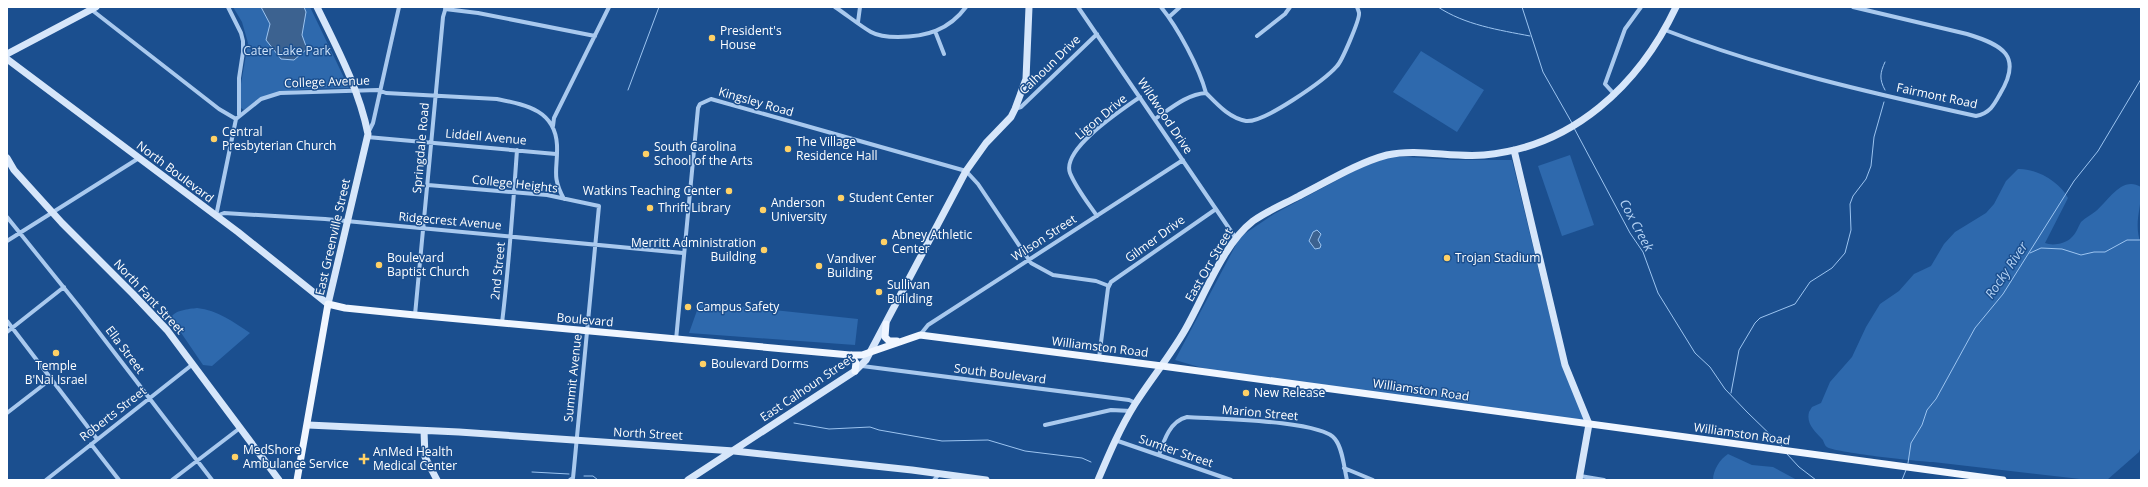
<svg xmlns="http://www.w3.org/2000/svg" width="2148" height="487" viewBox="0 0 2148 487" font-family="'Open Sans',sans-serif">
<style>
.green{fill:#2e69ad}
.water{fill:#3c6290;stroke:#9cc4f0}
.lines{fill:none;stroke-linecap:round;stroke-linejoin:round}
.stream{stroke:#9cc4f0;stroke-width:1}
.street{stroke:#a9c9ee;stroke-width:4}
.secondary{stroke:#d6e6fa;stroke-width:7}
.primary{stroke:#f0f6ff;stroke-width:7}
.poi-dot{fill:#ffd166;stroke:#1b4f8f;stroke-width:1.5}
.labels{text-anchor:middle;stroke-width:3;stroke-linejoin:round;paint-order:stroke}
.poi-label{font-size:12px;fill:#fff;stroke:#1b4f8f;text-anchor:start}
.park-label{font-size:12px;fill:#cfe3fa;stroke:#1b4f8f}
.street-label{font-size:12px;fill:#fff;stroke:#1b4f8f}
.water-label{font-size:13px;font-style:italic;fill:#b5d3f5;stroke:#1b4f8f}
</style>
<rect width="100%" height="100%" fill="#1b4f8f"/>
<path class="green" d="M233,7H310L349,88C311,89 276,86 244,110L241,108V84L248,43L242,22Z
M1421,51L1484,90L1457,132L1393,92Z
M1570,155L1594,225L1562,236L1538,166Z
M1392,156L1454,160H1512L1561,362L1589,424L1223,374L1175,360L1240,237L1274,214L1358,169Z
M2018,169C2036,168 2060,182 2068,198L2045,243C2052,246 2065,244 2071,238C2076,234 2078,227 2081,222C2086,217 2091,215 2096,211C2108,201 2122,175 2141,187C2142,210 2133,221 2141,245V446L2139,452L2107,480H2089L1933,462C1921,462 1832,452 1827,447C1824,445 1824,441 1822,439C1815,431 1806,424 1809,412L1812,407L1821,403L1830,382L1852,357L1866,327L1880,304L1899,291L1914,274L1931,266L1944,244L1955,232L1986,213L1994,204L2006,181Z
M700,302L858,319L855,345L689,333Z
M197,308C218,310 233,322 250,333L212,366L203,365L171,318C174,310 189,309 197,308Z
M1728,454L1752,465L1773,467L1797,480H1713C1713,470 1720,459 1728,454Z"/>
<path class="water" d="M261,7H304L306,12L302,35L307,49L294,60L281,59L266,40L270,24Z
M1317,230L1321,234L1318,240L1321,245L1320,248L1315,249L1309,241L1313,232Z"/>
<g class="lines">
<path class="stream" d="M1438,7C1465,25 1499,30 1530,36
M1522,7L1543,72L1572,123
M1885,62C1880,73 1879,79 1885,90
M628,90L659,7
M1574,128L1630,233L1643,252L1658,293L1695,353L1710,367L1725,389L1747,412L1782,446
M2030,253L2041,248L2062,249L2081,255L2094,252H2105L2127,240H2141
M1731,393L1739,350L1755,323L1760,318L1795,304L1810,282L1832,268L1845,253L1851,230L1850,204L1853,196L1866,179L1871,166L1874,137L1884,102
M794,423L829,429L870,427L879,430L942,441L988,440L1025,451L1082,458L1091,462
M1787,454L1799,467L1816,480
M1908,463L1911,443L1922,425L1927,410L1936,399L1975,328L2003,294L2074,181L2098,151L2141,79
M532,472L569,474
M584,476H593L598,480
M1902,480L1906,470"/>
<path class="street" d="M88,7L219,109L236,119
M228,7L241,33L243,41V52L239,78V115
M835,7C847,15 859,25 871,32C878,36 890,37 898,37C926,37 949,30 966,7
M1078,7L1235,237
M1161,7C1178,28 1199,67 1206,93
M445,9L478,13L595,36
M1169,17L1180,7
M858,22L860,7
M1665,30C1765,69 1871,93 1976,116C1990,113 1994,105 2000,94C2023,56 2003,45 1967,34L1853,7
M935,31L944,54
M1257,36L1285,14L1290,7
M1615,95L1605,84L1625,29L1641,7
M1015,109L1021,107L1097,34
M236,119L261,99L280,93L378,90L386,93L497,99C526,105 555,110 557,145C558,169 551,176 564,199
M1155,119C1170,109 1187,94 1206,93C1217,104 1229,118 1246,121C1264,123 1325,80 1337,66C1342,61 1360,19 1359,13C1359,12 1357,7 1357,7
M553,126L554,118L609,7
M368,133L373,123L399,7
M367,137L556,154
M428,185L547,195L599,206L574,468L573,478L570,480
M216,216L224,213L325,219L683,253
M216,216L236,119
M1097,216C1088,203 1076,188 1070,173C1061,149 1123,109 1140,97
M7,217L81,309L212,480
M7,241L139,158
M415,315L443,17L446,7
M7,321L97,439
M502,323C509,265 513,208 517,150
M7,332L64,287
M920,335L928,325L1183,160
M676,340L698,108L700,104L711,99L966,171L978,184L1031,263L1053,275L1096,281L1109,286
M1099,358L1108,288L1111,282L1216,209
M862,366L1129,400L1136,403
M7,413L51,379
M1045,425L1111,410L1131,411
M1115,440L1231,480
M91,444L119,480
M1159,455C1164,440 1170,421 1187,417C1213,419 1321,420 1335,439C1343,449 1344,468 1347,480
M1344,468L1373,480
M1580,476L1604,480
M46,480L193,364
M172,480L240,428
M934,480L940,473"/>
<path class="secondary" d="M7,54L96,7
M7,59L238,232L328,304L368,134C359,89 337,48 317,7
M1514,150L1565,365L1589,424L1579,480
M7,158L14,170L62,223L133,294L167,330L279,480
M308,425L459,432L734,451L912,470L986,480
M424,431L425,457L437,480
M688,480L855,371L866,360L966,171L986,143L1011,117L1015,109L1026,79L1029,7
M1098,480C1109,454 1120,428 1135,404C1151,379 1170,356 1185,330C1204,297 1223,244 1253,221C1267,211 1284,204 1299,196C1327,182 1357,163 1387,155C1418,148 1452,158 1484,155C1573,147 1639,85 1676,7"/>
<path class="primary" d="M886,324L885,337L889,341H897
M851,355L856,363L855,371
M297,480L328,304L345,308L415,315L850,355H862L920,335L1162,366L2003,480"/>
</g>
<g class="poi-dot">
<circle cx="712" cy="38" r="4"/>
<circle cx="214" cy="139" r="4"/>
<circle cx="788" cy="149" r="4"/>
<circle cx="646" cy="154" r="4"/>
<circle cx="729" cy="191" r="4"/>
<circle cx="841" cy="198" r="4"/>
<circle cx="650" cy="208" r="4"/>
<circle cx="763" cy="210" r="4"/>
<circle cx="884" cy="242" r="4"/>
<circle cx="764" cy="250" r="4"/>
<circle cx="1447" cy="258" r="4"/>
<circle cx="379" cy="265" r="4"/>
<circle cx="819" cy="266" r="4"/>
<circle cx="879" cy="292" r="4"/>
<circle cx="688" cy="307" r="4"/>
<circle cx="56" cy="353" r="4"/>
<circle cx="703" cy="364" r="4"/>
<circle cx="1246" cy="393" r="4"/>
<circle cx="235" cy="457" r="4"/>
<path d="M362 453h4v4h4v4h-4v4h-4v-4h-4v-4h4z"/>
</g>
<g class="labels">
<g class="poi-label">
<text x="720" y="35">President's<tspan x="720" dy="14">House</tspan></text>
<text x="222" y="136">Central<tspan x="222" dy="14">Presbyterian Church</tspan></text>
<text x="796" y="146">The Village<tspan x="796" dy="14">Residence Hall</tspan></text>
<text x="654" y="151">South Carolina<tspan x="654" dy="14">School of the Arts</tspan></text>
<text x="721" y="195" text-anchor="end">Watkins Teaching Center</text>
<text x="849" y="202">Student Center</text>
<text x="771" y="207">Anderson<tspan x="771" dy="14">University</tspan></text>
<text x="658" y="212">Thrift Library</text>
<text x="892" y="239">Abney Athletic<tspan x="892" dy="14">Center</tspan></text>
<text x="756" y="247" text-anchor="end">Merritt Administration<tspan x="756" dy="14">Building</tspan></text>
<text x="387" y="262">Boulevard<tspan x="387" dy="14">Baptist Church</tspan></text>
<text x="1455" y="262">Trojan Stadium</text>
<text x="827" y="263">Vandiver<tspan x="827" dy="14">Building</tspan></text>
<text x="887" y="289">Sullivan<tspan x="887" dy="14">Building</tspan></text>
<text x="696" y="311">Campus Safety</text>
<text x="711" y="368">Boulevard Dorms</text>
<text x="56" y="370" text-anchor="middle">Temple<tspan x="56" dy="14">B'Nai Israel</tspan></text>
<text x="1254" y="397">New Release</text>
<text x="243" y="454">MedShore<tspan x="243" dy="14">Ambulance Service</tspan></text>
<text x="373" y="456">AnMed Health<tspan x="373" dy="14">Medical Center</tspan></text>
</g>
<g class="park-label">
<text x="287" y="55">Cater Lake Park</text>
</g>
<g class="street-label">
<text transform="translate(1050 65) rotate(-44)" y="4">Calhoun Drive</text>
<text transform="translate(327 82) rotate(-2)" y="4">College Avenue</text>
<text transform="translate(1937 96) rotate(12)" y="4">Fairmont Road</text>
<text transform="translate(756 102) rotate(16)" y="4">Kingsley Road</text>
<text transform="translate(1165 116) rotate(56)" y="4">Wildwood Drive</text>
<text transform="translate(1101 117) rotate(-40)" y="4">Ligon Drive</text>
<text transform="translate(486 137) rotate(5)" y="4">Liddell Avenue</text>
<text transform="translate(421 148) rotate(-85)" y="4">Springdale Road</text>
<text transform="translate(175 172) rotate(37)" y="4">North Boulevard</text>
<text transform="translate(515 184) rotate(6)" y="4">College Heights</text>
<text transform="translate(450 221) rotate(5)" y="4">Ridgecrest Avenue</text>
<text transform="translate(333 237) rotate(-77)" y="4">East Greenville Street</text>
<text transform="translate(1044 238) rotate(-33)" y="4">Wilson Street</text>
<text transform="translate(1155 239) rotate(-36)" y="4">Gilmer Drive</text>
<text transform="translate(1209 265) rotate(-60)" y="4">East Orr Street</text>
<text transform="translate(498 271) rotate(-84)" y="4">2nd Street</text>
<text transform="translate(149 297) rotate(47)" y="4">North Fant Street</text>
<text transform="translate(585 320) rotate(5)" y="4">Boulevard</text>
<text transform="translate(1100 347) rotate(7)" y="4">Williamston Road</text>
<text transform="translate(125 350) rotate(53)" y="4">Ella Street</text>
<text transform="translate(1000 374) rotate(7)" y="4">South Boulevard</text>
<text transform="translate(573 378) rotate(-84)" y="4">Summit Avenue</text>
<text transform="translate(807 388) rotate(-34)" y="4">East Calhoun Street</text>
<text transform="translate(1421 390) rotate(8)" y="4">Williamston Road</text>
<text transform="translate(1260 413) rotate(5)" y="4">Marion Street</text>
<text transform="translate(113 414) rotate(-38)" y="4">Roberts Street</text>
<text transform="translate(648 434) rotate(3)" y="4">North Street</text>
<text transform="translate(1742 434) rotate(8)" y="4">Williamston Road</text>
<text transform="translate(1176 451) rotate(19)" y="4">Sumter Street</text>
</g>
<g class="water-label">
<text transform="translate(1637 225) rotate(62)" y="5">Cox Creek</text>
<text transform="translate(2006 270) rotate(-56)" y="5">Rocky River</text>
</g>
</g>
<rect width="2148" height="487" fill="none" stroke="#ffffff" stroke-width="16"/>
</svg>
